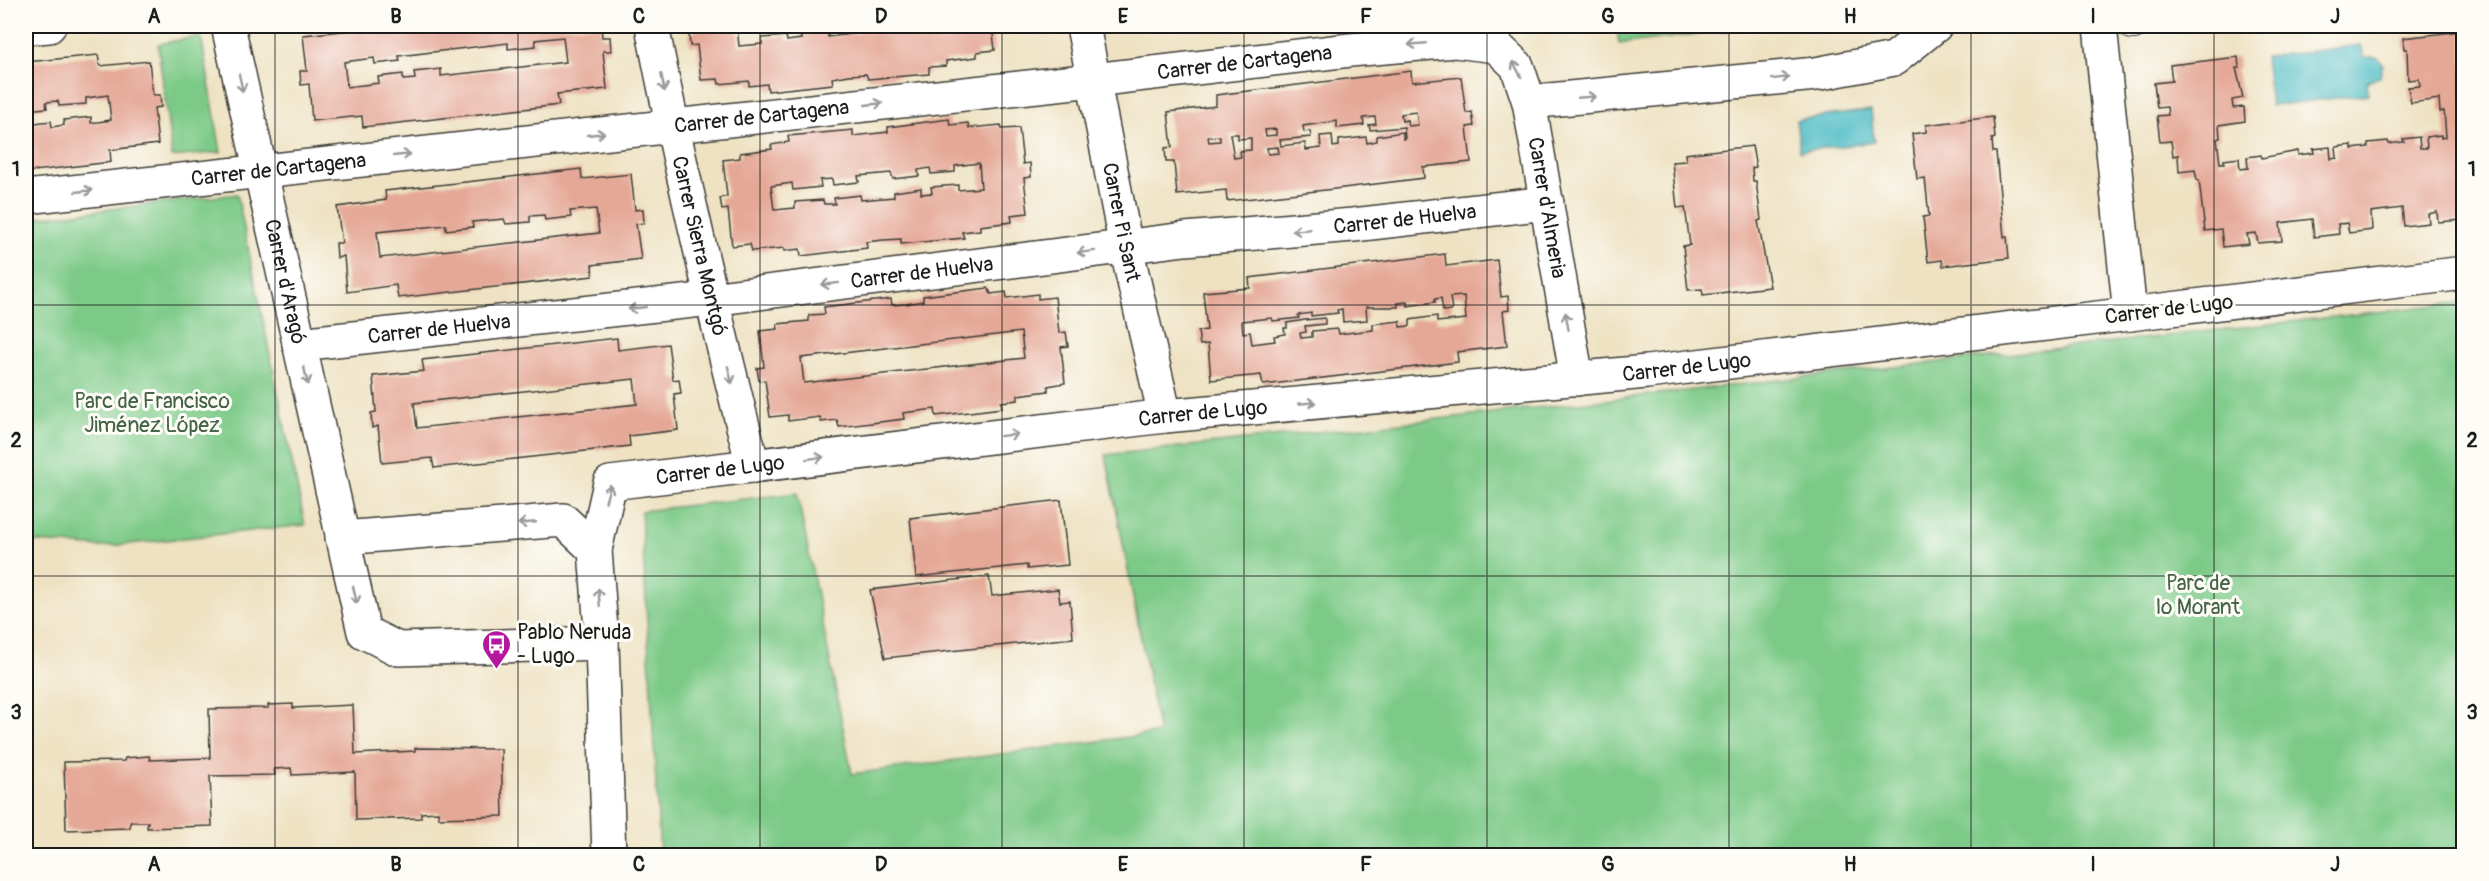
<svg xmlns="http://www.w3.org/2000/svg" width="2489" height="881" viewBox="0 0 2489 881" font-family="Pangolin,sans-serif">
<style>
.green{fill:#7dca88;stroke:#4c7352;stroke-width:1.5}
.water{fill:#4fbdc6;stroke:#366c71;stroke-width:1.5}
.building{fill:#e5a897;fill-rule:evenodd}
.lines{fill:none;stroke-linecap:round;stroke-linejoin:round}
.pedestrian-casing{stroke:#3c3a35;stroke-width:28}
.minor-casing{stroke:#3c3a35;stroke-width:36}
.tertiary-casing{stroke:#3c3a35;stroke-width:36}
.pedestrian{stroke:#fff;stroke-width:26}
.minor{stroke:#fff;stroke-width:33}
.tertiary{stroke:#fff;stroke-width:33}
.oneway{stroke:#999}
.grid{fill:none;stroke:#1c1c1c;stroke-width:1.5;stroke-opacity:0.55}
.labels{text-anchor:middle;stroke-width:6;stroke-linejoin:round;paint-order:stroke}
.street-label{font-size:21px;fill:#1c1c1c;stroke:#fdfcf7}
.park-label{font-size:21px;fill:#436247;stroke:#fdfcf7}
.poi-label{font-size:21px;fill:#1c1c1c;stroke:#fdfcf7;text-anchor:start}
.neatline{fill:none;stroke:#1c1c1c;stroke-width:2}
.grid-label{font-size:20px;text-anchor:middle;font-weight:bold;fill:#1c1c1c}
</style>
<rect width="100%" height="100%" fill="#fdfcf7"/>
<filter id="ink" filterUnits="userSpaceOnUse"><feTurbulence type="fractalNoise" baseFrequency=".0167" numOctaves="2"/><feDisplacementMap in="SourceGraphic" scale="12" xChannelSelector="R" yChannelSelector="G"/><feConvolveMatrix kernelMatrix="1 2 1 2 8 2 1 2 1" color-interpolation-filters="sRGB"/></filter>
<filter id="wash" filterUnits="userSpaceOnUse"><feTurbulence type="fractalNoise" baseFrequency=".008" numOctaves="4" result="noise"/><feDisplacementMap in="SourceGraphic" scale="24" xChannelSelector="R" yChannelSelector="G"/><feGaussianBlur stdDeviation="1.35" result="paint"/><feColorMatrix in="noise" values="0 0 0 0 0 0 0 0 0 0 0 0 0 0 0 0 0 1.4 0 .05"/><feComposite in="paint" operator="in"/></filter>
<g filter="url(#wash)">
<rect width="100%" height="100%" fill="#eee2c2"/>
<path class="green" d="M1617,26H1765L1619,44Z
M201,36L221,152L172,157L158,44Z
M237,194L305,525L101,547L26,541V219Z
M2463,302V855H660L641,511L797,493L852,774L1159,733L1106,455L1456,417Z"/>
<path class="water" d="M2361,45L2364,57H2377L2383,64L2380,77L2367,82L2368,94L2271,106L2265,57Z
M1871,110L1874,142L1800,151L1796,120Z"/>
<g id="blocks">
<path class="building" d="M351,26H601L602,37H610L611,51H603L607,89L557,94L559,105L381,125L363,127L362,116L312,121L309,84L301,85L300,71H307L303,35L352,30ZM563,37L566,62L441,76V69L414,72L415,79L403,80V74L378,77L379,83L347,87L344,62L374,58L375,64L400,61L399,56L508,43V49L536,46L535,40Z
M694,26H737L739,46L762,44V38L786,36L787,41L801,39V33L828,30V37L860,33L859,28L877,26H887L888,30L898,29V26H992L995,50L977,52V57L946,61V66L929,67V74L868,79L866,74L849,75L832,78L833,84L768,91L767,84L749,86V81L719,84L718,79L701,80L697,45L690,46L689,34L695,32Z
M2463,31V202H2461L2463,220L2438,222L2437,212L2428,214L2429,223L2404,226L2402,208L2371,212L2372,230L2349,233L2347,223L2338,224L2339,234L2314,237L2312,219L2280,223L2282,241L2258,243L2256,233L2247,234L2249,244L2223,247L2221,229L2205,231L2199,180H2197L2195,170L2179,172L2178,155L2173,156L2171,141L2160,142L2157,116L2168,115L2167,107L2157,108L2154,83L2172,81L2170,65L2238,57L2239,68H2236L2243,98L2232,100L2233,108L2244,107L2245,121L2219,125L2220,138L2217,139L2220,163H2224V160L2239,158L2240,169L2248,168L2247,157L2261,155L2262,158L2298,151V155L2314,153L2313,149L2330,147L2331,159L2337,158L2336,147L2352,145V149L2368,147V143L2388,141L2389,144L2404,142L2403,139L2419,137L2420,148H2427L2426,137L2441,135V138L2446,137L2444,111L2440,112L2439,99L2411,103L2408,87L2420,86L2419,79L2408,80L2407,49H2404L2403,38Z
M98,55L100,66L149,61L153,95H160L161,107L154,108L158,144L110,150L111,162L26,172V124L51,121L52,127L64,125V120L91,117V123L111,120L108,95L86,98V104L59,106L58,101L46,102L47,108L26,110V62Z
M1411,71L1412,82L1461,77L1466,113L1472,112L1474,126L1467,127L1471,162L1423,167L1424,178L1343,188L1227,201L1226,190L1177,195L1174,162H1166L1165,148L1172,147L1168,112L1216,106V95ZM1416,112L1418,125L1408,126L1407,120L1402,121L1401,114ZM1375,117L1376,124L1369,125L1370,130L1404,127L1405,138L1403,139V132L1377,136V141L1367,143L1366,137L1339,140V146L1333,147L1332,135L1320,136L1321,148L1306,150L1305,143L1281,146L1280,140L1311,137L1310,131L1304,132L1303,126L1337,121V128L1364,125L1363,118ZM1276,129V135L1266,136L1265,130ZM1230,134H1238V139L1251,138V150L1240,151L1241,157L1234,158ZM1220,136V141L1209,142L1208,137ZM1278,147L1279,153L1268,154L1267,148Z
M1993,117L1995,138L1992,139L1993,152H1996L2004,237H2007L2009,258L1943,266L1942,260L1928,262L1923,217L1929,216L1925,178L1917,179L1912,134L1926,132V125Z
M949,119L950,125L968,123L969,128L1001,125L1002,129L1019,128L1023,164L1030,163L1031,177L1024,178L1028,213L1011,215L1012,222L980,226V230L962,232L964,238L901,244V239L883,240L866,242L867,248L801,256L800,249L784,251V248L752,251L750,244L732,246L728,209L722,210L720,198L727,196L723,160L740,158V153L772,149L771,145L789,142L788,136L853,130V136L888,132V127ZM979,163L981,188L958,190V185L931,187L932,193L921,194V188L894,192V197L861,200L860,195L834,198L835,204H824L823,200L795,202V208L774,210L771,186L792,183L793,190L821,187L820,180L832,179L833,185L859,182L858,176L891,173L893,179L919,176L918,170L930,168L931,174L955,172V166Z
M1752,146L1756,167L1752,168L1753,181H1756L1761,220L1758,221L1770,287L1703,295L1702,289L1688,290L1683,246L1690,245L1685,207L1677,208L1672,162L1686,161L1685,154Z
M581,169L582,179L631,174L635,210L643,209L644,223L636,224L641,259L592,265L593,276L398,298L396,285L347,292L344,256L337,258L336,243H342L337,207L386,200L385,191ZM596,209L599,233L380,258L377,232L446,225V230L473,227L472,222L504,219L506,224L530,222V216L544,215L545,220L571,217L570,211Z
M1445,254L1446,266L1497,260L1501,297L1508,296L1509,310L1503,311L1507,346L1457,352L1458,362L1263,385L1261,375L1211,380L1208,344L1200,345L1198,331L1207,330L1203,292L1250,288L1249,278ZM1464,296L1466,319L1437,322V316L1410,320V326L1400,327V321L1373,324V330L1355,332L1339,334L1338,329L1312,331V337L1301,338L1300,333L1306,332L1305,326L1325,324V318L1305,320L1287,323V328H1284L1285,334L1274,336L1275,341L1252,344L1250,332L1243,333L1242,321L1272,318L1273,321L1299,318L1298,315L1311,313V316L1338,313L1337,310L1342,309L1343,322L1367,320L1366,307H1398V303L1407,302L1408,306L1435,302V299L1441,298L1443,311L1452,310L1450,297Z
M988,288L991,294L1006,292L1007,298L1038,294V299L1055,297L1059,333L1066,332L1068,346L1061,347L1065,383L1048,386V391L1018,395V400L1001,402L1002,408L936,416L935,409L903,413L904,419L839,427L837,420L821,422L820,417L788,421V415L770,417L765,380L759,381L757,368L764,367L760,331L778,329L777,324L809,321V315L825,314L824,307L891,299L892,305L906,304L923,301V296ZM1021,332L1024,358L804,383L801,358Z
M617,338L618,350L668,344L673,380L679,379L681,393L674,394L678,430L629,436L630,446L434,468L432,458L382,463L378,426L372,428L371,413L376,412L373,376L424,371L422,360ZM634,379L637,404L417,428L414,403Z
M1061,500L1068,565L1027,569V565L916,577L910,518Z
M989,576L992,596L1058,589L1060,602L1070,601L1073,638L885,658L870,590Z
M293,704V708L353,705L355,754L415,751V748L501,749L503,816L439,818L438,812L421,813V818L356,820L355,772L292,775L291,768L274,769L275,775L210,776L212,826L147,828L148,822H130V828L66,830L64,762L124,761L125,758L149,756L150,760L210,758L209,709L268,708V705Z"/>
</g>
</g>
<g filter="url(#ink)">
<use href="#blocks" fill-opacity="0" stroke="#3c3a35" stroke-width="1.5"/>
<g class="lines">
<defs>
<path id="pedestrian" d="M2132,26H2134"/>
<g id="minor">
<path id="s1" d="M652,26C681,174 716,320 753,466"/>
<path d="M2100,26L2130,314L2464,273"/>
<path d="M26,28L49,26"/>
<path d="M1529,102L1816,74L1894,59L1935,26"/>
<path id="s2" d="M26,197L1093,80L1350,50L1455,41L1496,46L1517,66L1529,102L1577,379"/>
<path id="s3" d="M299,344L711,299L1185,239L1353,225L1547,203"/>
</g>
<g id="tertiary">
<path id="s4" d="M228,26L364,632L398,649L602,643"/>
<path id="s5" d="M1083,26L1126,247L1165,416"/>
<path d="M342,538L563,520L595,550"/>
<path id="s6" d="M609,856L602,643L595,550L610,483L1165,416L1647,372L2130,314"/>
</g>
</defs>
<use href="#pedestrian" class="pedestrian-casing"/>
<use href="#minor" class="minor-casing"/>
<use href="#tertiary" class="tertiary-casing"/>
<use href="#pedestrian" class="pedestrian"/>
<use href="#minor" class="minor"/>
<use href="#tertiary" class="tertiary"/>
</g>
<defs><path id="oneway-shaft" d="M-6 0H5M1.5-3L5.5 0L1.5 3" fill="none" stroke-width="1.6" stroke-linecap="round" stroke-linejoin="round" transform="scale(1.5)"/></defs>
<g class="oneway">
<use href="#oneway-shaft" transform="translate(1417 44) rotate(175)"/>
<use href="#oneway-shaft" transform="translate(1517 69) rotate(-118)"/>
<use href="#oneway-shaft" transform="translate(1781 78) rotate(-7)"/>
<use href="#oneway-shaft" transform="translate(241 83) rotate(77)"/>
<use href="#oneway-shaft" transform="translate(663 83) rotate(79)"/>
<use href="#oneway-shaft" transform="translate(1587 97) rotate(-5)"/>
<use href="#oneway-shaft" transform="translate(874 104) rotate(-6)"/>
<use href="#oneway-shaft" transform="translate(596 134) rotate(-6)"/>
<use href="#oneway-shaft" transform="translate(402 155) rotate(-6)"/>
<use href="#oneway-shaft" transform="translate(84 191) rotate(-6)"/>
<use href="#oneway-shaft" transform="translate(1301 230) rotate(175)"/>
<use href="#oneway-shaft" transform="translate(1086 252) rotate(173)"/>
<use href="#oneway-shaft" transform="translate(830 284) rotate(173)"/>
<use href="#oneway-shaft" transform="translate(637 308) rotate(174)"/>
<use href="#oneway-shaft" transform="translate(1567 321) rotate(-100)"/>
<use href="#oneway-shaft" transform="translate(730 375) rotate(76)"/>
<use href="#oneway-shaft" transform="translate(306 376) rotate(77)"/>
<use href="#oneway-shaft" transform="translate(1307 403) rotate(-5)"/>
<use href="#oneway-shaft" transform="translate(1009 435) rotate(-7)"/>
<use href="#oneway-shaft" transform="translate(815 458) rotate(-7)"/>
<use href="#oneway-shaft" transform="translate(608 493) rotate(-74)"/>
<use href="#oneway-shaft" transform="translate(527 523) rotate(175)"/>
<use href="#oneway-shaft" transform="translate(355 595) rotate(77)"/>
<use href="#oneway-shaft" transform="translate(599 597) rotate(-95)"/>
</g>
</g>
<path class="grid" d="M275,26V856M518,26V856M760,26V856M1002,26V856M1244,26V856M1487,26V856M1729,26V856M1971,26V856M2214,26V856M26,305H2464M26,576H2464"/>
<defs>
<symbol id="bus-pin" viewBox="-11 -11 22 30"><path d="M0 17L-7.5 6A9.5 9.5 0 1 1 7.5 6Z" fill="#b5179e" stroke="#fdfcf7"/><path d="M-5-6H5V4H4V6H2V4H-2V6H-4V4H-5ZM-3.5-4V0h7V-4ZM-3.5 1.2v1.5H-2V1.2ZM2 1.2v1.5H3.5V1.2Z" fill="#fff"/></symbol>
</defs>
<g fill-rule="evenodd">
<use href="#bus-pin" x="480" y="628" width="33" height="45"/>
</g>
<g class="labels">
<g class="street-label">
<text dy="7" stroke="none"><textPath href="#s2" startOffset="1226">Carrer de Cartagena</textPath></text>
<text dy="7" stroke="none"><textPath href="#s2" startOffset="740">Carrer de Cartagena</textPath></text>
<text dy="7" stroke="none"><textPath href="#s2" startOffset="254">Carrer de Cartagena</textPath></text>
<text dy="7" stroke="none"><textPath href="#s2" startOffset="1653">Carrer d'Almeria</textPath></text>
<text dy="7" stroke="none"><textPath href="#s3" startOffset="1113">Carrer de Huelva</textPath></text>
<text dy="7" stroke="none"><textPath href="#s5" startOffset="200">Carrer Pi Sant</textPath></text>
<text dy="7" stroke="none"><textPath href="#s1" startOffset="225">Carrer Sierra Montgó</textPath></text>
<text dy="7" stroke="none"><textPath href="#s3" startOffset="627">Carrer de Huelva</textPath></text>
<text dy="7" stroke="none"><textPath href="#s4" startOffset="262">Carrer d'Aragó</textPath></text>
<text transform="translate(2169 309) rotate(-7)" y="7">Carrer de Lugo</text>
<text dy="7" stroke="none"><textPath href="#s3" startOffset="141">Carrer de Huelva</textPath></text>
<text dy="7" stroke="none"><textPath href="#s6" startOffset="1458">Carrer de Lugo</textPath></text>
<text dy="7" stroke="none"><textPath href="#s6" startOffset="972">Carrer de Lugo</textPath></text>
<text dy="7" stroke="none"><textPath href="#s6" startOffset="486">Carrer de Lugo</textPath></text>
</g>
<g class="park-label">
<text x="152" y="408">Parc de Francisco<tspan x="152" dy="24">Jiménez López</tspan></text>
<text x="2198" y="590">Parc de<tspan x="2198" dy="24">lo Morant</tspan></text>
</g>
<g class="poi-label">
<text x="517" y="639">Pablo Neruda<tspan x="517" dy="24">- Lugo</tspan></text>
</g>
</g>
<rect width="2489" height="881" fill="none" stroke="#fdfcf7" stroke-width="66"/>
<rect x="33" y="33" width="2423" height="815" class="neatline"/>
<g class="grid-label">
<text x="154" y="23">A</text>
<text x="396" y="23">B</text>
<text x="639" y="23">C</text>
<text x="881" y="23">D</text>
<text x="1123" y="23">E</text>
<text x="1366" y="23">F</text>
<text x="1608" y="23">G</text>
<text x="1850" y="23">H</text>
<text x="2093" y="23">I</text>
<text x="2335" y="23">J</text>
<text x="16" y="176">1</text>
<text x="2472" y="176">1</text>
<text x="16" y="447">2</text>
<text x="2472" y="447">2</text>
<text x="16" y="719">3</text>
<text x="2472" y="719">3</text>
<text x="154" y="871">A</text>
<text x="396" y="871">B</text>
<text x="639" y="871">C</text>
<text x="881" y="871">D</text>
<text x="1123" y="871">E</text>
<text x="1366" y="871">F</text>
<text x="1608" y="871">G</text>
<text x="1850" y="871">H</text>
<text x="2093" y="871">I</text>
<text x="2335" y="871">J</text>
</g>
</svg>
